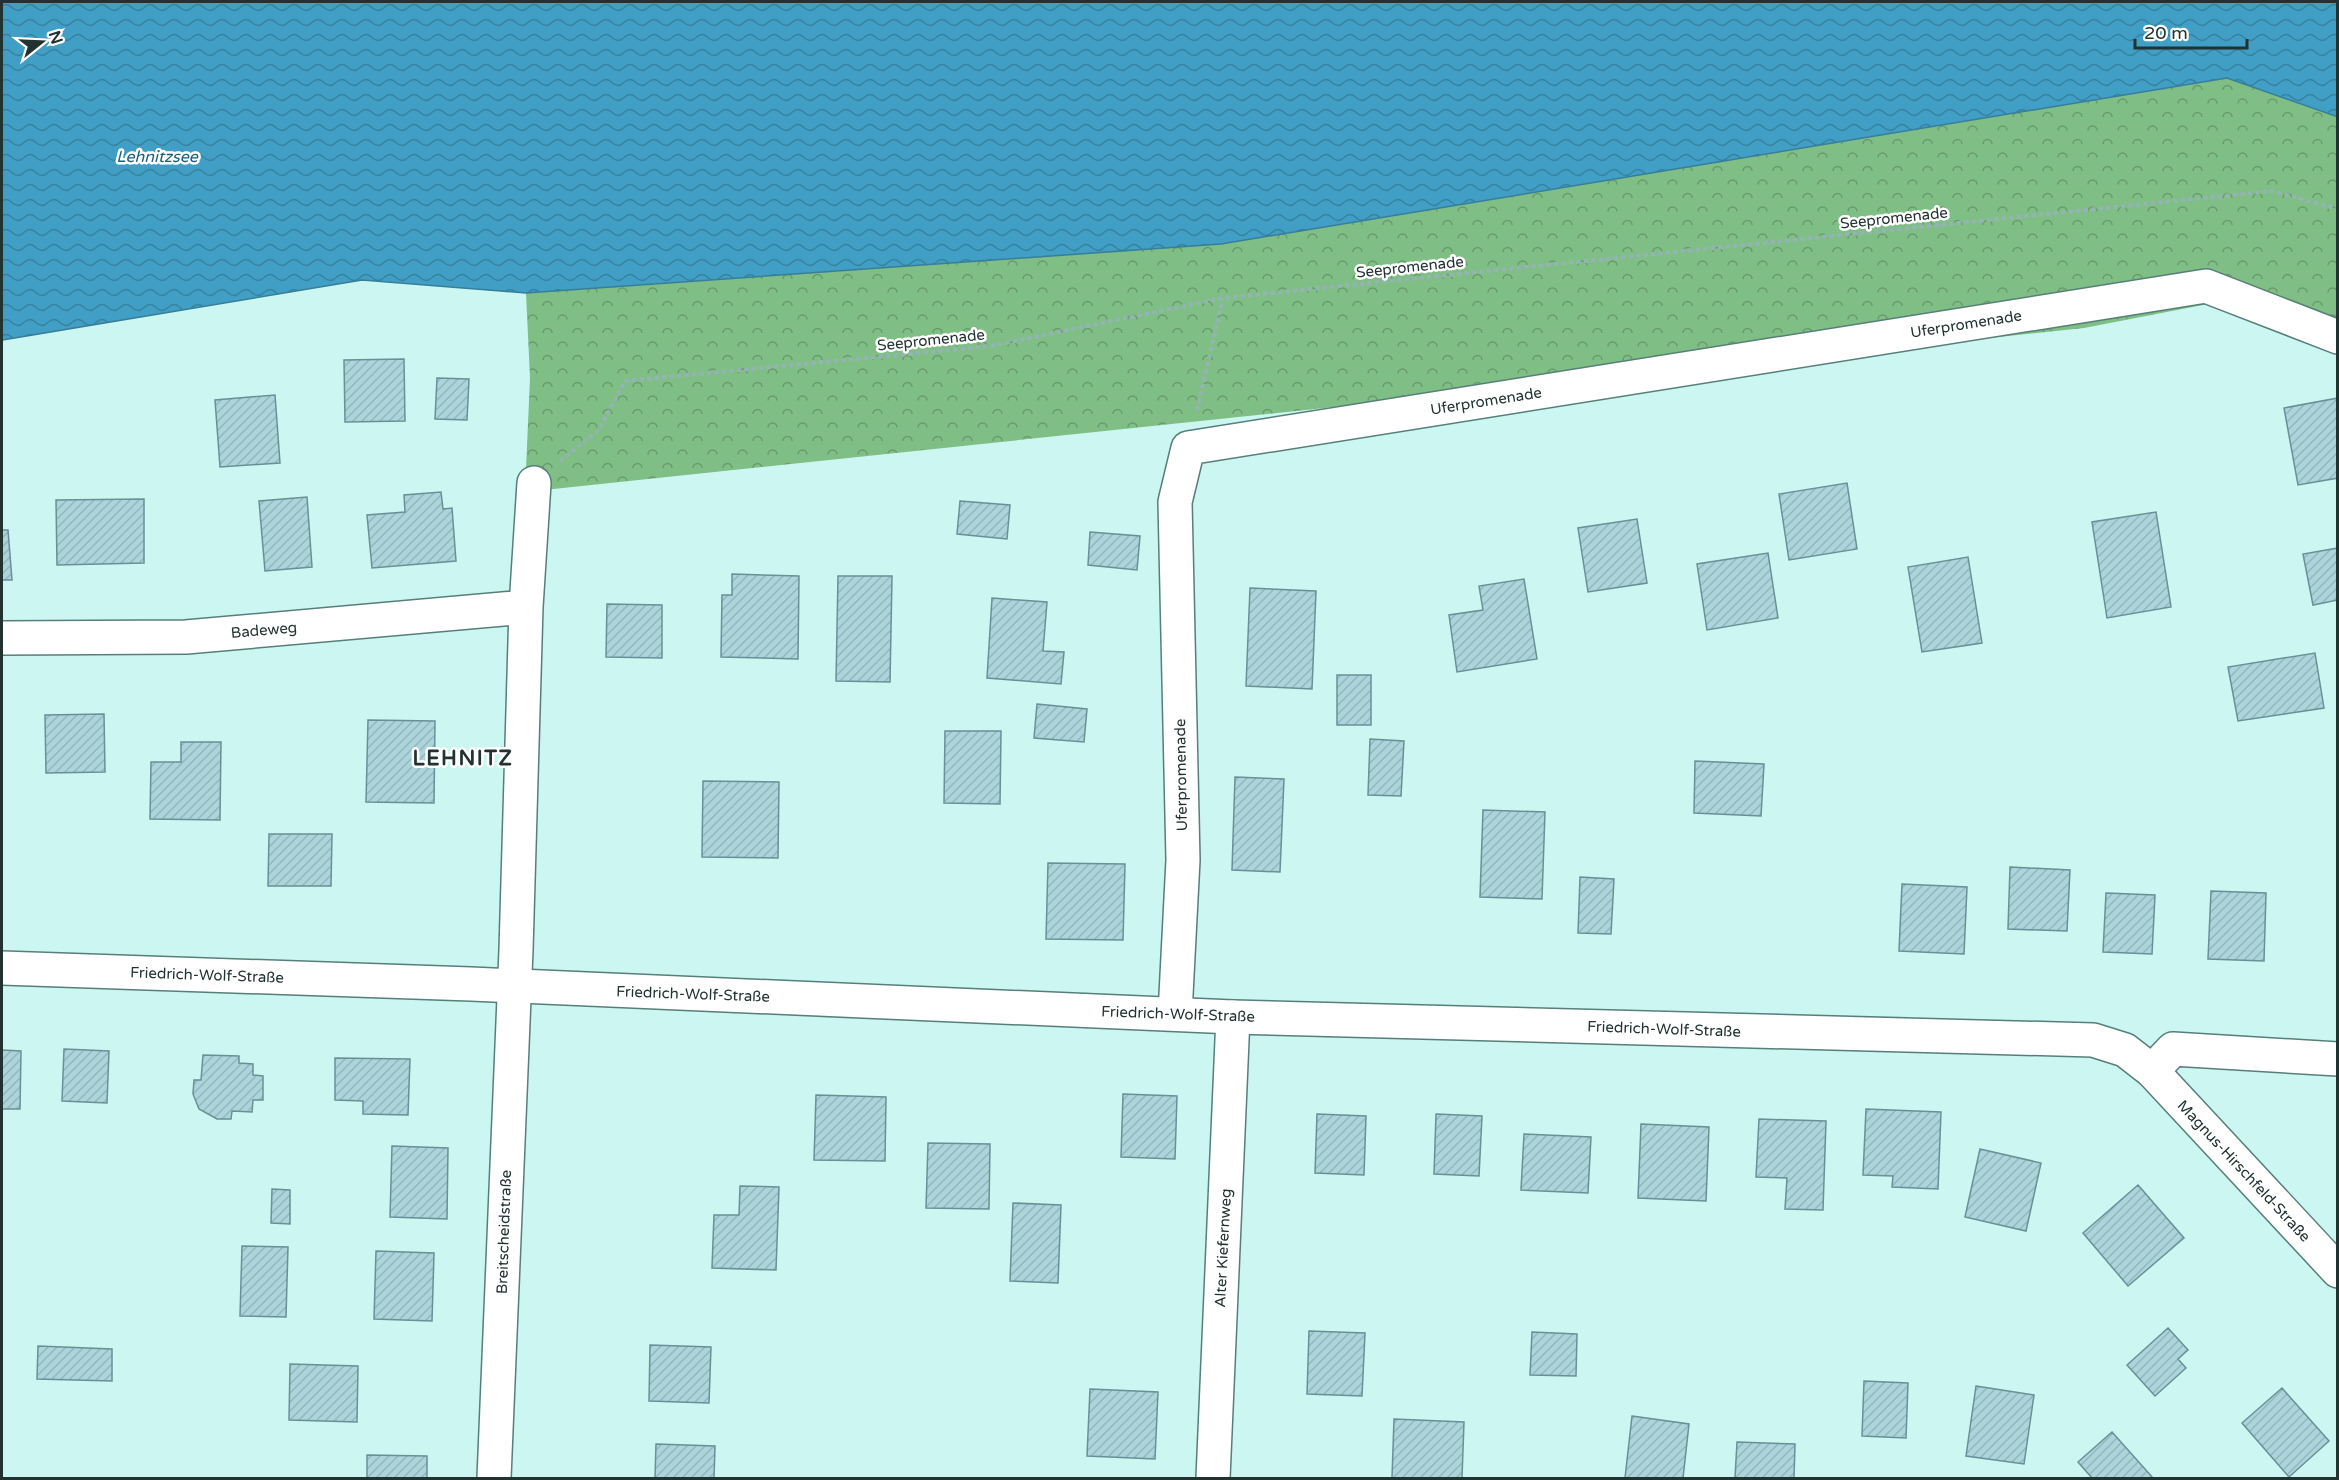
<svg xmlns="http://www.w3.org/2000/svg" width="2339" height="1480" viewBox="0 0 2339 1480" font-family="'Varela Round',sans-serif">
<style>
.forest{fill:url(#forest-crowns)}
.water{fill:url(#water-waves);stroke:#377e98;stroke-width:1.5}
.building{fill:url(#building-hatch);stroke:#699096;stroke-width:1.5}
.lines{fill:none;stroke-linecap:round;stroke-linejoin:round}
.minor-casing{stroke:#577f7a;stroke-width:36}
.tertiary-casing{stroke:#577f7a;stroke-width:36}
.path{stroke:#93b5b1;stroke-width:4;stroke-dasharray:4.5 3;stroke-linecap:butt}
.minor{stroke:#fff;stroke-width:33}
.tertiary{stroke:#fff;stroke-width:33}
.labels{text-anchor:middle;stroke-width:5;stroke-linejoin:round;paint-order:stroke}
.street-label{font-size:15px;fill:#213230;stroke:#fff}
.water-label{font-size:16px;font-style:italic;fill:#18607b;stroke:#fff}
.district-label{font-size:21px;font-weight:bold;letter-spacing:1.5px;fill:#213230;stroke:#fff}
</style>
<defs>
<pattern id="forest-crowns" width="20" height="18" patternUnits="userSpaceOnUse" patternTransform="scale(1.5)"><rect width="20" height="18" fill="#7fbe84"/><path d="M2 6a3 3 0 1 1 6 0M12 15a3 3 0 1 1 6 0" fill="none" stroke="#689b6c"/></pattern>
<pattern id="water-waves" width="16" height="10" patternUnits="userSpaceOnUse" patternTransform="scale(1.5)"><rect width="16" height="10" fill="#419fc5"/><path d="M0 5q4-4 8 0t8 0" fill="none" stroke="#3682a0"/></pattern>
<pattern id="building-hatch" width="6" height="6" patternUnits="userSpaceOnUse" patternTransform="scale(1.5)"><rect width="6" height="6" fill="#abd5db"/><path d="M-1 1l2-2M0 6l6-6M5 7l2-2" fill="none" stroke="#93b7bc"/></pattern>
</defs>
<rect width="100%" height="100%" fill="#cbf6f1"/>
<path class="forest" d="M2227,78L2337,117V349L2208,304L2084,328L525,492L530,378L526,293L1221,244Z"/>
<path class="water" d="M2,2H2337L2338,117L2227,78L1221,244L526,293L362,280L2,340Z"/>
<path class="building" d="M404,359L405,421L345,422L344,360Z
M437,378L469,379L467,420L435,419Z
M275,395L280,463L220,467L215,400Z
M2338,398V478L2298,485L2284,408Z
M1847,483L1857,549L1789,560L1779,494Z
M441,492L443,509L452,508L456,561L372,568L367,515L405,512L404,495Z
M307,497L312,567L265,571L259,501Z
M144,499V563L57,565L56,500Z
M960,501L1010,505L1007,539L957,534Z
M2156,512L2171,607L2107,618L2092,522Z
M1637,519L1647,583L1588,592L1578,528Z
M2,530H8L12,580H2Z
M1090,532L1140,536L1137,570L1088,565Z
M2338,548V600L2313,605L2303,554Z
M1768,553L1778,618L1707,630L1697,564Z
M1968,557L1982,643L1922,652L1908,567Z
M732,574L799,576L798,659L721,657L722,595H732Z
M838,576H892L890,682L836,681Z
M1524,579L1537,659L1457,672L1449,615L1483,610L1479,586Z
M1250,588L1316,591L1312,689L1246,686Z
M992,598L1047,602L1043,651L1064,652L1061,684L987,678Z
M607,604L662,605V658L606,657Z
M2315,653L2324,708L2238,721L2228,667Z
M1337,675H1371V725H1337Z
M1037,704L1087,709L1084,742L1034,738Z
M104,714L105,772L46,773L45,715Z
M368,720L435,721L434,803L366,802Z
M945,731H1001L1000,804L944,803Z
M1370,739L1404,741L1401,796L1368,795Z
M181,742H221L220,820L150,819L151,762H181Z
M1695,761L1764,764L1761,816L1694,813Z
M1235,777L1284,779L1280,872L1232,870Z
M703,781L779,782L778,858L702,857Z
M1483,810L1545,812L1542,899L1480,897Z
M269,834H332L331,886H268Z
M1048,863L1125,864L1123,940L1046,939Z
M2010,867L2070,870L2067,931L2008,929Z
M1580,877L1614,879L1611,934L1578,933Z
M1902,884L1967,887L1964,954L1899,951Z
M2211,891L2266,893L2264,961L2208,959Z
M2106,893L2155,895L2152,954L2103,952Z
M64,1049L109,1051L107,1103L62,1101Z
M2,1050L21,1051L20,1109H2Z
M203,1055L239,1056V1063L253,1064V1075L263,1076V1100H253L252,1112L232,1111L231,1119H217L199,1109L193,1094L194,1080H201Z
M335,1058L410,1059L408,1115L363,1114V1101L335,1100Z
M1123,1094L1177,1096L1175,1159L1121,1157Z
M816,1095L886,1097L885,1161L814,1160Z
M1866,1109L1941,1112L1938,1189L1892,1187L1893,1176L1863,1175Z
M1317,1114L1366,1116L1364,1175L1315,1173Z
M1436,1114L1482,1116L1479,1176L1434,1174Z
M1759,1119L1826,1121L1823,1210L1785,1209L1787,1178L1756,1177Z
M1641,1124L1709,1127L1706,1201L1638,1198Z
M1524,1134L1591,1137L1588,1193L1521,1190Z
M928,1143L990,1144L989,1209L926,1208Z
M392,1146L448,1148L447,1219L390,1217Z
M1980,1149L2041,1163L2026,1231L1965,1217Z
M2138,1185L2184,1238L2128,1286L2083,1233Z
M740,1186L779,1187L776,1270L712,1268L714,1215H739Z
M272,1189L290,1190V1224L271,1223Z
M1013,1203L1061,1205L1058,1283L1010,1281Z
M242,1246L288,1247L286,1317L240,1316Z
M376,1251L434,1253L432,1321L374,1319Z
M2168,1328L2188,1350L2178,1359L2186,1368L2155,1396L2127,1365Z
M1309,1331L1365,1333L1362,1396L1307,1394Z
M1532,1332L1577,1334L1576,1376L1530,1375Z
M650,1345L711,1347L709,1403L649,1401Z
M38,1346L112,1349V1381L37,1379Z
M290,1364L358,1366L357,1422L289,1420Z
M1864,1381L1908,1383L1906,1438L1862,1436Z
M1976,1386L2034,1395L2024,1464L1966,1456Z
M2282,1388L2329,1441L2289,1477L2242,1423Z
M1090,1389L1158,1392L1155,1459L1087,1456Z
M1632,1416L1689,1424L1683,1478H1625Z
M1394,1419L1464,1422L1462,1478H1392Z
M2112,1432L2153,1478H2092L2078,1462Z
M1737,1442L1795,1444L1794,1478H1735Z
M656,1444L715,1446L714,1478H655Z
M367,1455L427,1456V1478H367Z"/>
<g class="lines">
<defs>
<path id="minor" d="M2,638L186,637L526,607
M1175,1014L1183,860L1175,502L1188,448L2206,286L2338,337
M2152,1071L2173,1049L2338,1059
M494,1478L516,950L526,607L534,483
M1213,1478L1233,1017"/>
<path id="tertiary" d="M2,968L471,984L1233,1017L2093,1040L2125,1050L2152,1071L2338,1271"/>
</defs>
<use href="#minor" class="minor-casing"/>
<use href="#tertiary" class="tertiary-casing"/>
<path class="path" d="M1197,410L1223,298
M560,461L599,430L625,381L991,346L1223,298L2272,191L2338,209"/>
<use href="#minor" class="minor"/>
<use href="#tertiary" class="tertiary"/>
</g>
<g class="labels">
<g class="street-label">
<text transform="translate(1894 218) rotate(-6)" y="5">Seepromenade</text>
<text transform="translate(1410 267) rotate(-6)" y="5">Seepromenade</text>
<text transform="translate(1966 324) rotate(-9)" y="5">Uferpromenade</text>
<text transform="translate(931 340) rotate(-6)" y="5">Seepromenade</text>
<text transform="translate(1486 401) rotate(-9)" y="5">Uferpromenade</text>
<text transform="translate(264 630) rotate(-5)" y="5">Badeweg</text>
<text transform="translate(1181 775) rotate(-91)" y="5">Uferpromenade</text>
<text transform="translate(207 975) rotate(2)" y="5">Friedrich-Wolf-Straße</text>
<text transform="translate(693 994) rotate(2)" y="5">Friedrich-Wolf-Straße</text>
<text transform="translate(1178 1014) rotate(2)" y="5">Friedrich-Wolf-Straße</text>
<text transform="translate(1664 1029) rotate(2)" y="5">Friedrich-Wolf-Straße</text>
<text transform="translate(2244 1171) rotate(47)" y="5">Magnus-Hirschfeld-Straße</text>
<text transform="translate(504 1232) rotate(-88)" y="5">Breitscheidstraße</text>
<text transform="translate(1223 1248) rotate(-87)" y="5">Alter Kiefernweg</text>
</g>
<g class="water-label">
<text x="157" y="162">Lehnitzsee</text>
</g>
<g class="district-label">
<text x="463" y="765">LEHNITZ</text>
</g>
</g>
<rect width="2339" height="1480" fill="none" stroke="#213230" stroke-width="6"/>
<g transform="translate(42 42) rotate(72)" stroke="#ffffff" stroke-width="4.5" paint-order="stroke">
<path d="M0-4.5L10 22L0 15L-10 22Z" fill="#213230"/>
<text y="-9" font-size="16" font-weight="bold" text-anchor="middle" fill="#213230">N</text>
</g>
<path d="M2135 39v9h112v-9" fill="none" stroke="#213230" stroke-width="3"/>
<text x="2144" y="39" font-size="18" fill="#213230" stroke="#ffffff" stroke-width="4.5" paint-order="stroke">20 m</text>
</svg>
